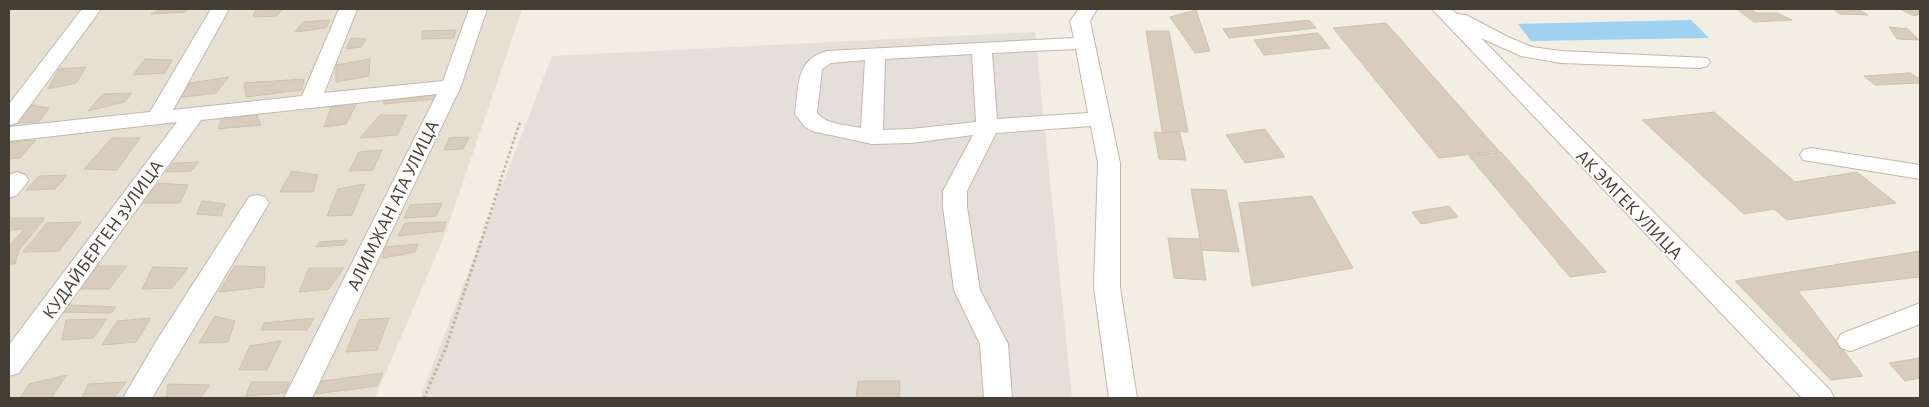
<svg xmlns="http://www.w3.org/2000/svg" width="1929" height="407" viewBox="0 0 1929 407" font-family="'Alegreya Sans',sans-serif">
<style>
.residential{fill:#e7e0d2}
.industrial{fill:#e5dfda}
.water{fill:#9fd2f1}
.building{fill:#d7ccbd;stroke:#cfc1ad}
.lines{fill:none;stroke-linecap:round;stroke-linejoin:round}
.minor-casing{stroke:#c1b8aa;stroke-width:2}
.path-far1{stroke:#c0b198;stroke-width:2.5;stroke-dasharray:2.5 2.5;stroke-linecap:butt}
.path{stroke:#c0b198;stroke-width:3;stroke-dasharray:2.5 2.5;stroke-linecap:butt}
.minor{fill:#fff;fill-rule:evenodd}
.labels{text-anchor:middle;stroke-width:4;stroke-linejoin:round;paint-order:stroke}
.street-label{font-size:19px;fill:#453e34;stroke:#fff}
</style>
<rect width="100%" height="100%" fill="#f3eee4"/>
<path class="residential" d="M9,9H522L446,232L375,398H9Z"/>
<path class="industrial" d="M1035,32L1072,398H420L552,56Z"/>
<path class="water" d="M1691,20L1709,38L1531,41L1518,24Z"/>
<path class="building" d="M163,9H188L185,12L151,14Z
M256,9H282L277,16L253,17Z
M1737,9H1751L1757,13H1777L1792,20L1754,22Z
M1833,9H1858L1868,15L1840,14Z
M1900,9H1920V14L1914,16Z
M1196,10L1210,51L1195,53L1170,17Z
M330,20L326,28L295,32L303,22Z
M1309,20L1316,28L1229,38L1223,29Z
M1386,23L1499,151L1439,158L1333,28Z
M1889,27L1908,29L1919,40L1897,39Z
M456,30L454,38L422,39V31Z
M1146,31H1169L1188,132L1162,131Z
M1318,33L1330,48L1264,55L1254,40Z
M351,38L366,39L361,47L346,49Z
M145,59L172,60L165,73L133,75Z
M370,59L369,76L336,82V65Z
M86,67L76,83L48,89L59,69Z
M1910,73L1920,79V83L1875,85L1864,76Z
M229,77L216,93L177,98L190,83Z
M304,79L302,90L246,97L244,83Z
M439,92L436,99L384,104L383,98Z
M132,93L124,102L88,111L103,94Z
M357,103L346,124L324,127L331,107Z
M30,105L49,108L39,122L16,123Z
M1714,112L1795,182L1857,172L1896,203L1787,220L1774,209L1744,214L1642,120Z
M256,113L261,125L218,129L222,118Z
M380,115H407L397,135L360,138Z
M1265,129L1285,157L1245,163L1226,135Z
M1154,132L1180,133L1186,160L1159,159Z
M469,137L463,149L444,150L449,138Z
M112,138H140L117,170L84,169Z
M36,140L20,158L9,159V142Z
M382,150L373,170L349,171L359,152Z
M1501,152L1606,272L1570,277L1469,156Z
M199,162L191,171L166,172L173,163Z
M292,171L318,175L313,192H280Z
M67,175L55,189L26,190L39,176Z
M159,183L188,185L180,203H140Z
M365,184L352,215L327,216L338,189Z
M1191,189L1226,190L1239,252L1202,250Z
M1312,196L1353,268L1252,286L1239,203Z
M202,201L225,204L221,216L197,214Z
M442,203L436,216L404,218L410,205Z
M1449,206L1458,217L1421,224L1412,212Z
M9,218H45L19,250L15,264H9V246L25,229L9,230Z
M81,222L59,251L23,252L47,223Z
M446,222L443,231L398,236L405,223Z
M1168,238L1200,239L1206,280L1174,278Z
M347,240L344,245L316,247L320,242Z
M418,244L415,252L383,258L384,247Z
M1920,251V277L1798,291L1863,376L1831,380L1735,281Z
M96,266H127L109,289H77Z
M235,266L265,267L264,287L219,292Z
M153,267L188,268L172,288L142,289Z
M309,268H344L329,289L299,292Z
M67,305L116,307L111,313L58,312Z
M215,316L235,321L228,342L199,343Z
M151,318L136,342L102,345L117,321Z
M314,318L307,330H261L264,323Z
M389,318L377,350L346,352L359,320Z
M107,319L93,338L62,340L66,320Z
M281,341L267,370H239L250,346Z
M1920,358V378L1905,381L1889,363Z
M383,373L377,386L316,394L322,381Z
M67,375L51,398H20L29,384Z
M858,381H900L899,398H856Z
M126,382L114,398H82L88,384Z
M251,382H289L285,393L246,396Z
M168,384L210,385L200,398H166Z"/>
<g class="lines">
<defs>
<path id="minor" d="M82,9H101L17,123L9,125V104Z
M211,9H229L173,110L302,96L339,9H357L324,93L443,81L469,9H487L461,86L312,398H284L437,94L201,120L19,373L9,376V345L177,122L9,141V127L150,112Z
M1079,9H1097L1090,21L1120,163V287L1137,398H1109L1094,287L1098,163L1091,126L996,133L967,191V207L980,290L1008,344L1012,398H984L980,344L954,290L943,207V191L973,135L911,143L872,144L812,131L805,127L795,114C799,87 795,59 827,51L1074,38L1070,21ZM1076,49L1088,113L997,119L992,53ZM972,54L976,122L911,129L883,130L885,59ZM865,60L861,128C847,125 827,125 817,113L822,69L831,63Z
M1432,9H1451L1457,14L1466,15L1508,37L1532,47L1561,51L1707,58L1710,62L1707,66L1700,68L1561,63L1521,56L1481,38L1830,390L1834,398H1802Z
M1811,148L1920,165V179L1803,160L1800,155L1803,150Z
M17,172L25,175L29,180L17,195L9,198V175Z
M257,195L265,197L269,203L152,398H123L157,340L249,197Z
M1920,303V324L1851,351L1841,348L1837,341L1841,334Z"/>
</defs>
<use href="#minor" class="minor-casing"/>
<path class="path-far1" d="M500,182L520,122"/>
<path class="path" d="M424,398L445,350L501,181"/>
<use href="#minor" class="minor"/>
</g>
<g class="labels">
<g class="street-label">
<text transform="translate(1630 204) rotate(46)" y="7">АК ЭМГЕК УЛИЦА</text>
<text transform="translate(392 205) rotate(-64)" y="7">АЛИМЖАН АТА УЛИЦА</text>
<text transform="translate(102 239) rotate(-54)" y="7">КУДАЙБЕРГЕН 3УЛИЦА</text>
</g>
</g>
<rect width="1929" height="407" fill="none" stroke="#453e34" stroke-width="20"/>
</svg>
